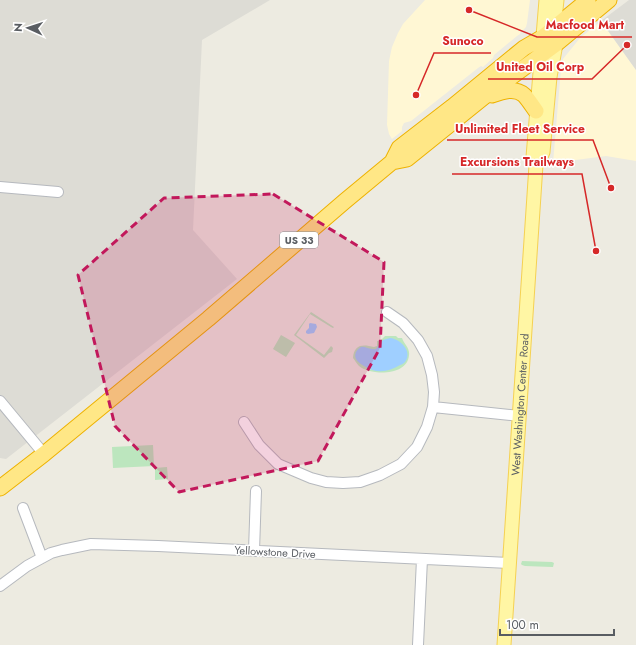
<svg xmlns="http://www.w3.org/2000/svg" width="636" height="645" viewBox="0 0 636 645" font-family="Jost,sans-serif">
<style>
.commercial{fill:#fff7d4}
.industrial{fill:#dddcd5}
.green{fill:#bce6be}
.water{fill:#9fcfff}
.lines{fill:none;stroke-linecap:round;stroke-linejoin:round}
.minor-casing{stroke:#b6b9be;stroke-width:12}
.major-casing{stroke:#f5d152;stroke-width:15}
.highway-casing{stroke:#eeb200;stroke-width:17}
.minor{stroke:#fff;stroke-width:10}
.major{stroke:#fff6a4;stroke-width:13}
.highway{stroke:#ffe786;stroke-width:15}
.marked{fill:#c2185b;fill-opacity:0.2;stroke:#c2185b;stroke-width:3;stroke-dasharray:8 5;stroke-linejoin:round}
.labels{text-anchor:middle;stroke-width:3;stroke-linejoin:round;paint-order:stroke}
.shield{fill:#fff;stroke:#8b8e91;stroke-width:1}
.shield-label{font-size:10px;font-weight:bold;fill:#595d62}
.street-label{font-size:11px;fill:#595d62;stroke:#fff}
.leader{fill:none;stroke:#d62828;stroke-width:1.5}
.callout-dot{fill:#d62828;stroke:#fff;stroke-width:1.5}
.callout-label{font-size:12px;text-anchor:middle;font-weight:bold;fill:#d62828;stroke:#fff;stroke-width:3;stroke-linejoin:round;paint-order:stroke}
</style>
<rect width="100%" height="100%" fill="#edebe1"/>
<path class="commercial" d="M425,0H530L527,23L526,27L523,30L521,31L520,34L517,36L494,55L493,58L483,67L481,66L478,68L411,121L404,123L402,127V131L392,139L389,134L387,125L389,61L392,47L398,33L403,24Z
M601,21L636,70V161L606,156L553,163L561,69L563,59L580,38Z"/>
<path class="industrial" d="M0,0H270L202,40L193,230L237,279L6,459L0,458Z
M629,0H636V70L601,21Z"/>
<path class="green" d="M311,312L334,327L333,328L331,327L310,314L296,335L324,355L331,346L333,348L332,352L329,353L324,358L294,335Z
M281,335L295,343L286,357L273,349Z
M385,336H396L398,338H402C404,344 410,348 409,355C408,376 371,376 359,366C356,363 355,360 353,358C354,344 363,344 374,347L377,346V341H380Z
M153,445L154,466L113,468L112,447Z
M167,467L168,479L155,480V468Z
M522,561L552,562L554,563L553,567H552L525,566L522,565L521,564Z"/>
<path class="water" d="M310,323L316,324L317,327L314,333L308,334L306,333V331L309,328V324Z
M390,338C401,339 413,352 405,362C404,363 401,365 400,365C389,372 376,374 364,366C359,363 353,359 356,352C357,350 359,348 361,347C364,346 370,350 376,349L383,340Z"/>
<g class="lines">
<defs>
<path id="minor" d="M0,187L58,192
M0,401L44,454
M433,407L520,416
M244,422L259,445L278,464L311,478L326,482L343,483L360,482L380,475L401,464L417,447L427,427L433,407L434,392L432,375L427,356L418,340L403,323L387,312
M23,508L42,558
M254,551L256,491
M0,586L27,566L51,553L62,550L91,544L158,546L509,563
M418,645L422,559"/>
<g id="major">
<path d="M536,165L540,159L543,152L550,77L556,44L554,28L557,0"/>
<path id="s1" d="M504,645L536,165L533,157L546,0"/>
</g>
<path id="highway" d="M492,95C503,91 515,87 524,95C528,99 533,107 536,111
M392,162L407,159L484,97L556,44L609,0
M0,488L44,454L208,319L345,201L392,162L399,148L452,107L524,48L543,37L588,0"/>
</defs>
<use href="#minor" class="minor-casing"/>
<use href="#major" class="major-casing"/>
<use href="#highway" class="highway-casing"/>
<use href="#minor" class="minor"/>
<use href="#major" class="major"/>
<use href="#highway" class="highway"/>
</g>
<path class="marked" d="M273,194L384,262L380,348L318,461L179,492L115,426L78,275L164,198Z"/>
<g class="labels">
<rect class="shield" x="280" y="232" width="38" height="16" rx="3"/>
<g class="shield-label">
<text x="299" y="244">US 33</text>
</g>
<g class="street-label">
<text dy="4" stroke="none"><textPath href="#s1" startOffset="241">West Washington Center Road</textPath></text>
<text transform="translate(275 552) rotate(3)" y="4">Yellowstone Drive</text>
</g>
</g>
<path class="leader" d="M469 10L537 37H632M416 95L434 53H491M627 45L592 79H488M611 188L593 140H447M596 251L582 174H452"/>
<g class="callout-dot">
<circle cx="469" cy="10" r="4"/>
<circle cx="416" cy="95" r="4"/>
<circle cx="627" cy="45" r="4"/>
<circle cx="611" cy="188" r="4"/>
<circle cx="596" cy="251" r="4"/>
</g>
<g class="callout-label">
<text x="585" y="29">Macfood Mart</text>
<text x="463" y="45">Sunoco</text>
<text x="540" y="71">United Oil Corp</text>
<text x="520" y="133">Unlimited Fleet Service</text>
<text x="517" y="166">Excursions Trailways</text>
</g>
<g transform="translate(28 28) rotate(273)" stroke="#ffffff" stroke-width="3" paint-order="stroke">
<path d="M0-3L7 15L0 10L-7 15Z" fill="#595d62"/>
<text y="-6" font-size="11" font-weight="bold" text-anchor="middle" fill="#595d62">N</text>
</g>
<path d="M500 629v6h114v-6" fill="none" stroke="#595d62" stroke-width="2"/>
<text x="506" y="629" font-size="12" fill="#595d62" stroke="#ffffff" stroke-width="3" paint-order="stroke">100 m</text>
</svg>
